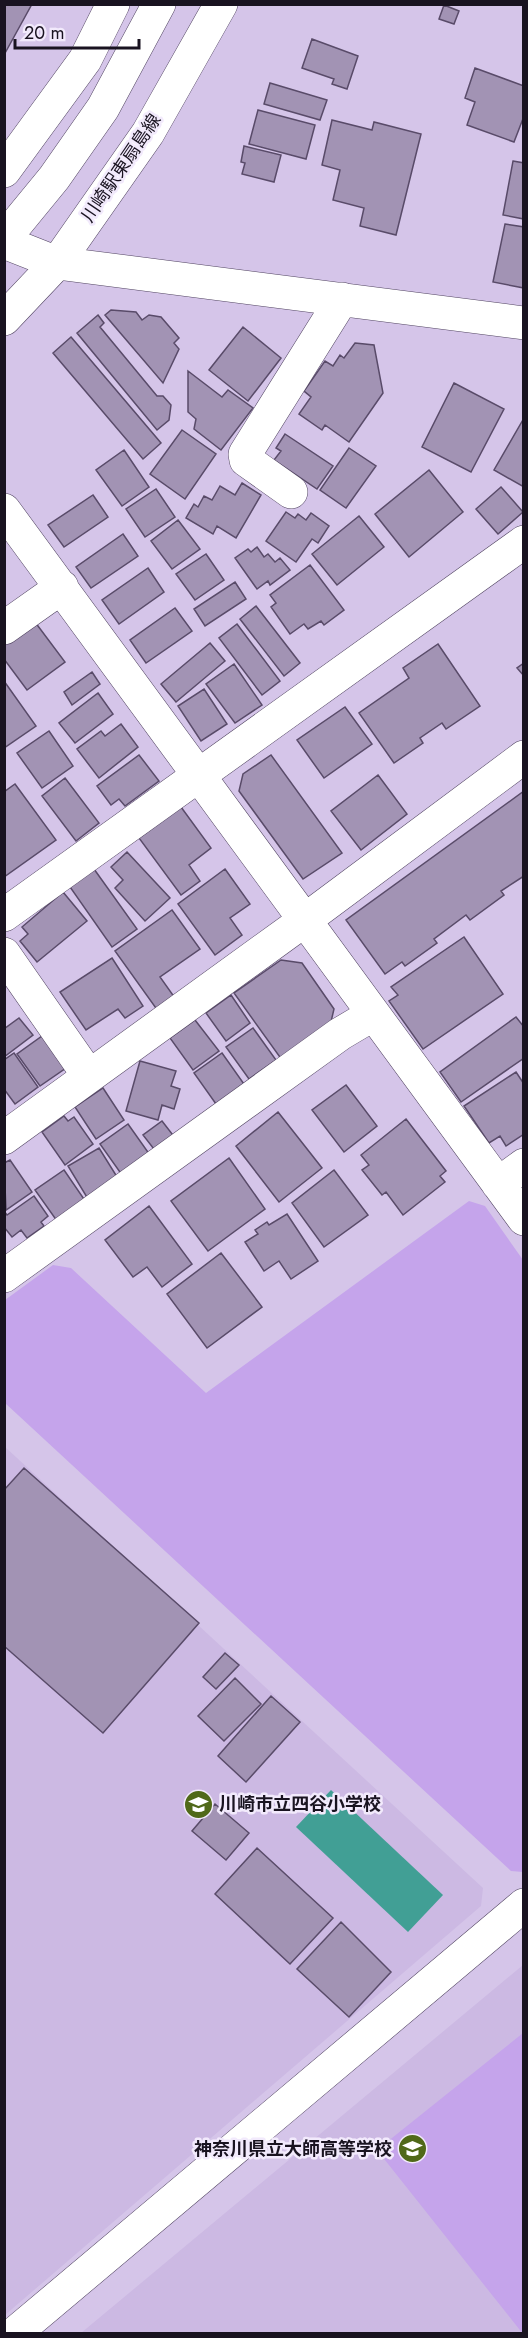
<svg xmlns="http://www.w3.org/2000/svg" width="528" height="2338" viewBox="0 0 528 2338" font-family="Jost,'Noto Sans JP',sans-serif">
<style>
.built{fill:#ccb9e3}
.green{fill:#c5a4eb}
.water{fill:#419f95}
.building{fill:#a293b4;stroke:#594b69;stroke-width:1.5}
.lines{fill:none;stroke-linecap:round;stroke-linejoin:round}
.minor-casing{stroke:#514461;stroke-width:34}
.highway-casing{stroke:#514461;stroke-width:34}
.minor{stroke:#fff;stroke-width:33}
.highway{stroke:#fff;stroke-width:33}
.labels{text-anchor:middle;stroke-width:5;stroke-linejoin:round;paint-order:stroke}
.street-label{font-size:18px;fill:#191320;stroke:#f2eafc}
.poi-label{font-size:18px;font-weight:bold;fill:#191320;stroke:#f2eafc;text-anchor:start}
</style>
<rect width="100%" height="100%" fill="#d5c5e9"/>
<path class="built" d="M4,1446L483,1888L481,1906L5,2315Z
M523,1965V2333H81Z"/>
<path class="green" d="M469,1201L485,1206L523,1260V1872L511,1871L5,1403V1300L53,1265L71,1268L206,1393Z
M523,2033L524,2333L523,2334L377,2150Z"/>
<path class="water" d="M331,1790L443,1895L408,1932L296,1827Z"/>
<path class="building" d="M4,4H32L4,55Z
M444,5L459,11L454,24L439,19Z
M312,39L358,56L347,89L332,84L334,79L302,68Z
M475,68L524,86V116L514,142L467,125L475,102L465,98Z
M270,83L327,100L320,120L264,104Z
M258,110L315,125L306,159L249,144Z
M332,120L372,130L374,122L421,134L396,235L360,226L364,208L333,200L340,170L322,165Z
M244,146L281,155L274,182L242,174L245,163L241,162Z
M513,161L524,163V219L503,215Z
M505,224L524,227V288L493,282Z
M111,310L136,312L142,320L149,315L161,317L179,338L174,343L179,349L163,383L105,315Z
M98,315L104,323L100,327L157,396H163L171,405L169,420L157,430L77,333Z
M243,327L281,358L248,401L209,370Z
M71,337L161,443L143,459L53,353Z
M355,343L374,345L383,393L349,442L325,425L322,430L299,414L311,397L304,391L325,361L333,366L340,355L344,358Z
M188,371L222,397L228,390L253,408L221,450L194,429L196,419L188,412Z
M454,383L504,409L471,472L422,447Z
M524,418V487L494,470Z
M182,430L216,454L185,499L150,474Z
M285,434L333,466L317,489L274,460L281,451L276,448Z
M349,448L376,466L346,508L320,490Z
M124,450L149,487L122,506L96,470Z
M429,470L463,512L409,557L375,514Z
M242,483L261,495L236,538L217,526L213,534L186,518L194,504L198,507L204,496L212,500L220,486L235,495Z
M501,487L523,512L498,534L476,509Z
M156,489L175,517L145,537L126,509Z
M93,495L108,517L64,547L48,525Z
M286,512L295,518L298,514L306,520L311,513L329,526L318,543L312,539L296,562L266,541Z
M359,516L384,547L337,585L312,554Z
M178,520L200,549L172,569L151,541Z
M123,534L138,556L91,588L76,567Z
M257,547L264,557L268,554L275,562L280,558L290,570L270,585L268,581L257,589L235,558L248,549L251,552Z
M206,554L224,580L195,600L176,574Z
M310,565L344,610L324,625L321,621L308,629L304,624L290,634L271,607L276,603L270,595Z
M148,568L164,592L119,624L102,600Z
M235,582L246,599L205,626L194,609Z
M256,606L300,663L284,676L240,619Z
M175,608L192,631L146,663L130,640Z
M35,622L65,662L27,690L4,659V645Z
M237,624L280,681L262,695L219,638Z
M210,643L225,661L176,702L161,684Z
M438,644L480,706L446,729L442,723L420,738L423,743L394,763L359,713L409,678L403,668Z
M524,663V676L517,668Z
M234,664L262,705L235,723L206,684Z
M92,672L100,684L72,705L64,692Z
M4,681L36,726L4,748Z
M204,689L227,724L201,741L178,706Z
M98,693L113,714L75,743L59,723Z
M345,707L372,744L324,778L297,740Z
M121,724L138,747L99,778L77,749L101,731L105,736Z
M49,731L73,766L42,788L17,753Z
M139,755L159,781L125,806L119,799L111,805L97,786Z
M271,755L342,853L303,879L239,791L243,774Z
M378,775L407,814L361,850L331,811Z
M65,778L99,823L76,841L42,796Z
M15,784L56,840L4,877V792Z
M524,791V876L501,891L504,895L470,920L466,915L434,939L437,943L405,966L402,962L385,974L346,920Z
M181,807L211,848L189,865L200,881L181,895L139,838Z
M127,852L170,898L145,921L115,888L123,880L111,867Z
M94,869L137,929L112,947L70,887Z
M225,869L250,904L230,918L242,935L215,955L178,904Z
M63,892L87,921L37,962L20,941L28,934L22,927Z
M172,910L200,949L160,977L175,998L158,1011L115,951Z
M464,937L503,994L423,1049L389,1001L398,995L391,987Z
M112,958L143,1006L125,1018L118,1009L86,1030L60,992Z
M281,960L302,963L334,1009L330,1026L282,1060L234,993Z
M231,995L250,1023L226,1041L206,1013Z
M516,1017L524,1027V1058L461,1102L440,1072Z
M19,1018L33,1035L4,1057V1029Z
M195,1020L219,1051L193,1070L170,1038Z
M253,1028L276,1060L249,1079L226,1047Z
M42,1036L66,1068L40,1086L17,1054Z
M14,1053L38,1087L15,1104L4,1089V1060Z
M222,1053L244,1084L216,1104L194,1073Z
M140,1061L176,1071L171,1086L180,1089L174,1109L162,1105L158,1120L126,1111Z
M516,1072L524,1084V1134L506,1146L500,1136L489,1143L464,1106Z
M346,1085L377,1126L344,1152L312,1110Z
M103,1088L124,1120L96,1139L75,1107Z
M278,1112L322,1168L279,1202L236,1146Z
M64,1116L68,1121L74,1117L93,1144L65,1165L42,1132Z
M406,1119L446,1171L440,1176L445,1182L403,1215L386,1192L382,1195L362,1170L369,1165L361,1155Z
M162,1121L176,1139L157,1153L143,1135Z
M128,1124L150,1155L122,1175L100,1144Z
M99,1148L119,1180L88,1199L68,1166Z
M229,1158L265,1209L208,1251L171,1201Z
M10,1160L32,1192L6,1210L4,1163Z
M64,1170L86,1202L57,1221L35,1190Z
M334,1170L368,1215L324,1247L292,1203Z
M34,1196L48,1216L41,1222L44,1226L27,1238L21,1230L12,1237L4,1227V1211L7,1215Z
M149,1206L192,1264L162,1287L147,1267L133,1277L105,1240Z
M287,1214L318,1261L291,1279L279,1261L264,1271L245,1242L258,1234L255,1230L267,1222L269,1225Z
M221,1253L262,1307L207,1348L167,1294Z
M24,1468L199,1623L103,1733L4,1646V1490Z
M225,1653L239,1665L216,1689L203,1677Z
M235,1678L261,1704L224,1741L198,1716Z
M271,1696L300,1722L246,1782L218,1756Z
M215,1804L249,1833L226,1860L192,1831Z
M257,1848L333,1918L290,1964L215,1894Z
M341,1922L391,1972L349,2017L297,1969Z"/>
<g class="lines">
<defs>
<path id="minor" d="M4,171L85,60L113,4
M4,242L57,263L524,323
M291,492L246,460L245,454L342,299
M4,510L524,1219
M4,628L62,587
M4,915L524,542
M4,954L89,1076
M4,1138L305,920L524,757
M498,1184L524,1165
M4,1276L340,1034L372,1015
M14,2334L524,1905"/>
<path id="highway" d="M4,239L54,178L103,108L159,4
M4,319L57,263L148,133L221,4"/>
</defs>
<use href="#minor" class="minor-casing"/>
<use href="#highway" class="highway-casing"/>
<use href="#minor" class="minor"/>
<use href="#highway" class="highway"/>
</g>
<defs>
<symbol id="school-disc" viewBox="-11 -11 22 22"><circle r="9.5" fill="#506919" stroke="#f2eafc"/><path d="M0-5L7-2L0 1L-7-2ZM-4 1L0 2.5L4 1V4Q0 6-4 4Z" fill="#fff"/></symbol>
</defs>
<g fill-rule="evenodd">
<use href="#school-disc" x="182" y="1788" width="33" height="33"/>
<use href="#school-disc" x="396" y="2132" width="33" height="33"/>
</g>
<g class="labels">
<g class="street-label">
<text transform="translate(121 168) rotate(-56)" y="6">川崎駅東扇島線</text>
</g>
<g class="poi-label">
<text x="219" y="1810">川崎市立四谷小学校</text>
<text x="392" y="2155" text-anchor="end">神奈川県立大師高等学校</text>
</g>
</g>
<rect width="528" height="2338" fill="none" stroke="#191320" stroke-width="12"/>
<path d="M15 39v9h124v-9" fill="none" stroke="#191320" stroke-width="3"/>
<text x="24" y="39" font-size="18" fill="#191320" stroke="#f2eafc" stroke-width="4.5" paint-order="stroke">20 m</text>
</svg>
